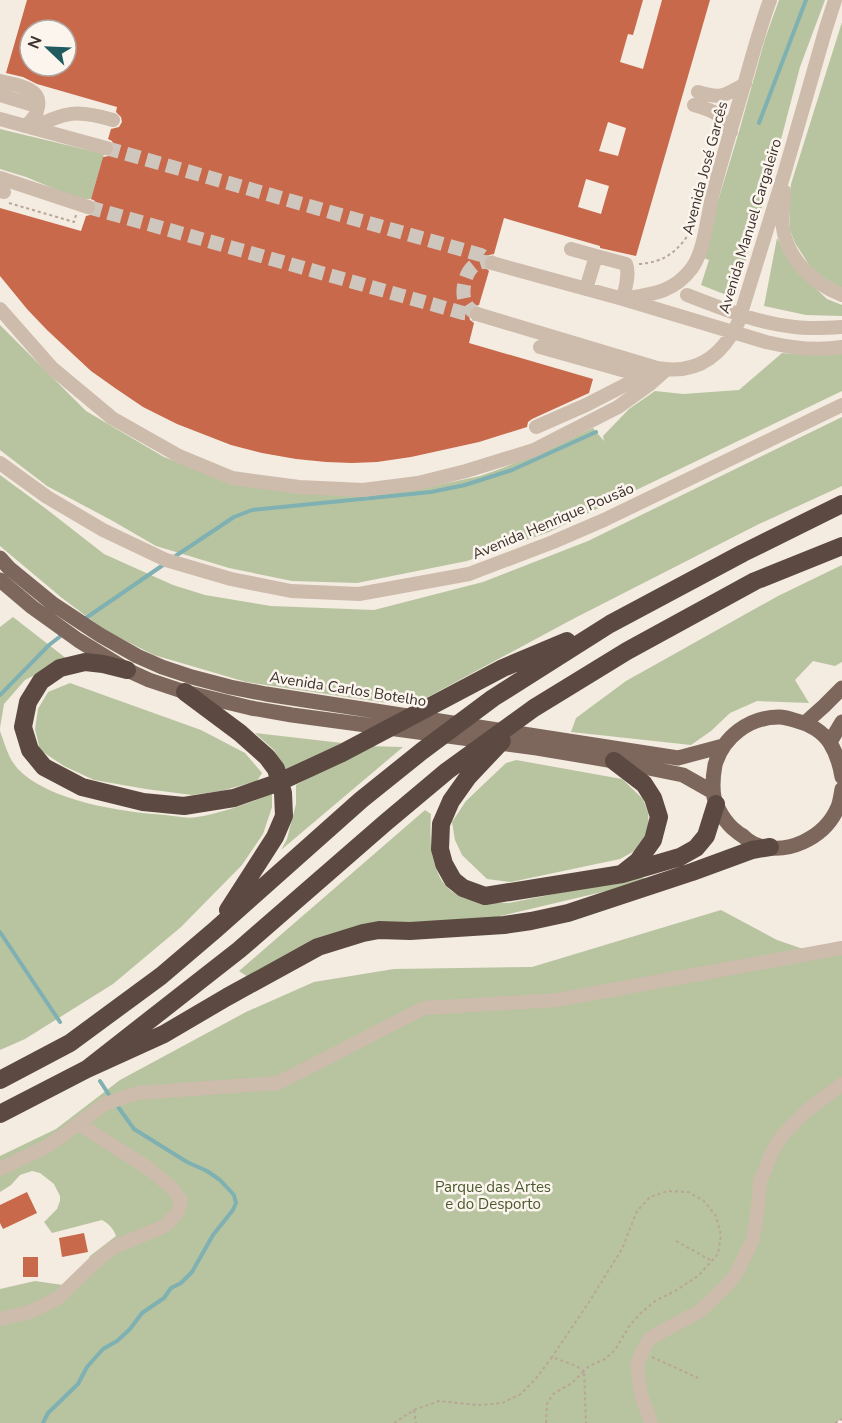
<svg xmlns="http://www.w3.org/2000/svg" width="842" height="1423" viewBox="0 0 842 1423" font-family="'Nunito Sans',sans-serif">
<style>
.green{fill:#b8c4a0}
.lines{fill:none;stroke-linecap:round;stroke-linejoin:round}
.stream{stroke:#7fb0b2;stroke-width:4}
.building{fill:#c8694b;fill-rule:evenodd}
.minor-tunnel{stroke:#cfc6bd;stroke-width:14;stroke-dasharray:14 7;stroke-linecap:butt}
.path{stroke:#b9a596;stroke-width:2;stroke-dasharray:3 3;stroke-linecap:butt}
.minor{stroke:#cdbbac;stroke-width:14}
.major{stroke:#7d675c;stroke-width:15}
.highway{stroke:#5c4a42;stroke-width:18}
.labels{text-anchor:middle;stroke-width:5;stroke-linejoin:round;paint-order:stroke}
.street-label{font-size:15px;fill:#3b302b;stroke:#fbf5ee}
.park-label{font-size:15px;fill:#4a5a2e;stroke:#fbf5ee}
</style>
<rect width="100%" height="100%" fill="#f4ebe1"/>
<path class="green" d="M779,0H825L800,67L773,170L745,263L738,261L729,296L701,285L709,260L701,257L738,135L765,39Z
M842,22V288L827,280L811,268L795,243L790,230L789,204L791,184Z
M0,129L104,154L91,199H79L26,177L0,169Z
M777,238L796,270L827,299L842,305V316L806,315L764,306Z
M0,325L86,411L164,457L240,485L302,494H321L408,490L433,486L480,476L500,469L544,451L593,428L604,441L603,436L629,409L655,391L683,394L739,390L782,353L814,355L842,353V391L549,532L467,561L357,583L292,581L229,568L156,546L111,520L47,486L0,450Z
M842,417V486L759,524L571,620L415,704L380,702L246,682L154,655L106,631L62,598L0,546V475L45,508L104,554L173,585L205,595L271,606L374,610L483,582L588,541Z
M842,565V662L835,666L813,661L795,680L809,703L757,701L730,713L711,731L691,745L571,732L576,718L626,681L778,596Z
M13,617L67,659L25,680L4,704L0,728V627Z
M70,683L201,730L245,753L262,773L257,781L221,791L192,795L146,789L94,780L64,766L40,750L35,729L38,709L48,692Z
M0,731C5,744 8,758 18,769C48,801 122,812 165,815C175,816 187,819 197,817C223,813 248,803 272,794V807L263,834L242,865L181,927L113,984L25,1039L0,1050Z
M255,733L342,743L287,772L274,750Z
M367,746L403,747L281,850L287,839L296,804V785Z
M516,760L622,779L643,799L648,813L649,828L640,848L620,859L511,882L487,879L462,855L455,840L452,822L466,801L506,763Z
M425,810L431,814C429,848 431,891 471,900C483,903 497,903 509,903L640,877L653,880L484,920L407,923L248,977L239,971Z
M721,910L777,940L806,950L842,943V1419L835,1423H0V1289L35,1281L63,1285L86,1265L90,1256L116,1236C114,1229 108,1223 102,1220L52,1233L44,1222L57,1209L60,1201V1196L54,1184L40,1173L32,1171L20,1175L11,1185L0,1192V1156L56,1129L120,1080L246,1012L314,982L394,969L532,967Z"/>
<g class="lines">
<path class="stream" d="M759,123L806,0
M174,557L234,517L252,510L431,492L465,485L512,470L596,432
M83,620L166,563
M0,695L49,645L62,635
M0,932L60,1022
M100,1081L111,1098
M43,1423L48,1413L78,1384L87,1367L103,1349L117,1341L130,1329L142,1313L164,1298L171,1288L181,1283L192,1272L213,1235L233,1210L236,1203L234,1195L220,1180L207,1171L187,1162L134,1129L116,1104"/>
</g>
<path class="building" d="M27,0H643L633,35L628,34L620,62L643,69L662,0H710L636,256L600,248V246L504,218L494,254L489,255L484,260V266L489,271L479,305L471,307L468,312L470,320L474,323L469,343L593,379L589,393L532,419L528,422L527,427L479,442L411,457L377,462L352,463L326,462L296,459L262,453L231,445L177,424L143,407L115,388L91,371L47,330L27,309L0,276V208L81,231L86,216L94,214L97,209L95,201L91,199L103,157L109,156L114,151V145L112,141L108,139L111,129L119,127L122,122L121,117L116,112L117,107L37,84L23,77L6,73ZM30,30H66V66H30ZM608,122L626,128L618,156L599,151ZM586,179L609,186L601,214L578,207Z
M27,1192L37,1213L3,1229L0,1223V1205Z
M84,1233L88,1252L62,1257L59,1238Z
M23,1257H38V1277H23Z"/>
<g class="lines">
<path class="minor-tunnel" d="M106,148L481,255L492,263
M88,207L463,313L477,314
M477,314C472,311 469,309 466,304C460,293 465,269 477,264C482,261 487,262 492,263"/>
<path class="path" d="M9,203L74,222L76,215
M639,264C666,262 678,251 692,229
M676,1241L712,1261
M652,1357L698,1378
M414,1410L416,1423
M394,1423L414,1410L439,1401L477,1405L502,1403L521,1394L538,1376L552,1357L576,1366L584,1371L589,1366L605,1359L615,1350L630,1325L641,1313L655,1301L675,1291L698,1276L718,1254L721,1235L716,1216L704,1201L688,1192L668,1191L650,1197L637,1211L622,1249L589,1302L552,1357
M546,1423L547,1404L553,1394L572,1383L584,1371L586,1423
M835,1423L842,1419"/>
<path class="minor" d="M0,81C15,85 42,87 38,107C37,116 32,121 25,126
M698,92C721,99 724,96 745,84
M0,95L30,104
M694,105C715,111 720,113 731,132
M0,119L106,148
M32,128C67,112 75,109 113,120
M0,178L88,207
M0,191L4,192
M784,191C784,203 781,217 783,228C788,260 814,284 842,295
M571,249L596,256
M492,263L623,299L766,342C791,348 817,351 842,347
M586,289L596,256L626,264C630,275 625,288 623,299
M687,295C720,308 760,324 795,327C811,329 826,328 842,327
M628,298C655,294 675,291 692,268C705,250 707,215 713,193C722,159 732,126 742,92C751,61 759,30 770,0
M0,309L52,368L112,418L179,456L232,478L299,487L363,490L418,483L466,471L534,450L618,407L650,384L667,369
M477,314L657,368C696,375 721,357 738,323L785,171L826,28L835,0
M540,347L622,370L633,372L649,370
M536,427L586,405L627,384L637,380L656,378
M0,463L47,497L103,530L166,560L231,579L291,591L359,594L469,574L553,542L604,520L842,405
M0,1169L50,1145L105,1104L137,1093L278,1083L424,1008L557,1000L842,948
M0,1319L30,1312L58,1298L94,1263L114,1247L165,1226L178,1212L181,1200L172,1188L151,1170L79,1124
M651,1423L641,1395L637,1365L642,1352L650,1338L700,1311L725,1287L736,1274L753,1239L758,1206L760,1182L773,1150L782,1136L805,1112L842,1084"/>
<path class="major" d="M0,558L9,568L53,604L100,635L137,656L162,667L192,677L230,687L266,694L678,758L723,746
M0,580L32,607L78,640L127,670L149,680L185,692L251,708L292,715L537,748L614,761L683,775L713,792
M805,723L824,706L842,688
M830,742L842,722
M842,777C840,765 837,754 830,743C823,732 810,724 797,721C791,719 785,717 779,717C749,717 723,737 715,765C713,776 712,786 714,797C719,814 728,827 743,836C746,839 750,842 754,844C786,857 825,838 838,807C840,802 841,795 842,789"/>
<path class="highway" d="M127,670L103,664L85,662L60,668L41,681L28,702L23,727L30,750L44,767L82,787L143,802L184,806L234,798L277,783L342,753L503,668L567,641
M185,692L240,733L267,757L276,769L283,793L284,816L275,837L228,910
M502,741L468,777L451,801L441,824L440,849L444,864L453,880L463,888L485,896L622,874L680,857L696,848L706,836L716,804
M614,761L644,784L653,798L659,817L653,840L638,861L624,872
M87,1069L239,950L385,823L447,771L534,708L627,651L755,581L842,546
M0,1080L70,1043L161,976L215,930L361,800L422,751L493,698L610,624L743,553L842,504
M0,1114L87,1069L164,1034L227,997L318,947L363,933L379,930L410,931L504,925L531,921L568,913L692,872L752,850L770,847"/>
</g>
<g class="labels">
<g class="street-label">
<text transform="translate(705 168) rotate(-75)" y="5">Avenida José Garcês</text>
<text transform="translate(750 226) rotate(-73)" y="5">Avenida Manuel Cargaleiro</text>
<text transform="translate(553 521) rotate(-23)" y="5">Avenida Henrique Pousão</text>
<text transform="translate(348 689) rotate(9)" y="5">Avenida Carlos Botelho</text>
</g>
<g class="park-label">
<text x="493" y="1192">Parque das Artes<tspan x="493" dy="17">e do Desporto</tspan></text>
</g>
</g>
<g transform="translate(48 48) rotate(293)"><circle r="28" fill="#fbf5ee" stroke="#aea6a0" stroke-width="1.5"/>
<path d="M0-4.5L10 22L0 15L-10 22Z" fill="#1f5a5e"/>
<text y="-9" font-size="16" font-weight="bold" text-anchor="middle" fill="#3b302b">N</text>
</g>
</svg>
